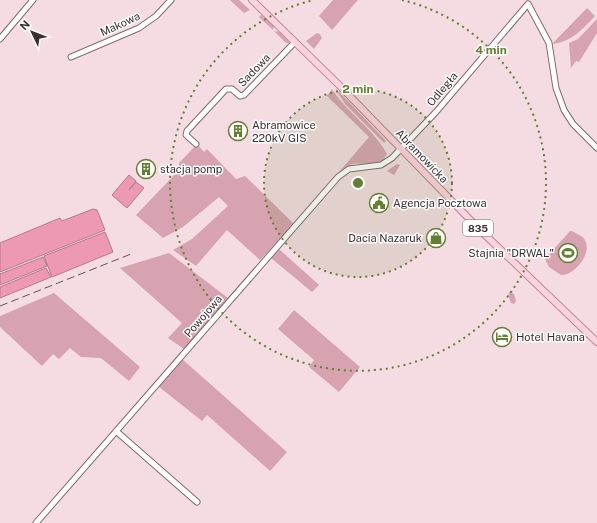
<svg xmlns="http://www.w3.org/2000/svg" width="597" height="523" viewBox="0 0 597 523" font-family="'Public Sans',sans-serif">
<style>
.green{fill:#d8a3b1}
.water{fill:#ed99b1;stroke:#b7798b}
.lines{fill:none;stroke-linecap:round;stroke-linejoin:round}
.minor-casing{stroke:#806a70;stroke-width:7}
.major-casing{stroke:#b88594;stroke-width:8}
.minor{stroke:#fff;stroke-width:5}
.major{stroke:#fed2de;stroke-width:6}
.rail{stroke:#615458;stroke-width:1;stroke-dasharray:8 4;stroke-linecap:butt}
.ring{fill:none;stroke:#647e32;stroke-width:2;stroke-dasharray:2 4}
.labels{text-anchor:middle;stroke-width:3;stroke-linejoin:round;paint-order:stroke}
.shield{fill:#fff;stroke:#746d70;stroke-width:1}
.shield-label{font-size:10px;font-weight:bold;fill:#392f32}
.street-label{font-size:11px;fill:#392f32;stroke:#fff}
.poi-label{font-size:11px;fill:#392f32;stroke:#fff;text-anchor:start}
.centre{fill:#647e32;stroke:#fff;stroke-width:2}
.ring-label{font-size:12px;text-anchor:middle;font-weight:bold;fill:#647e32;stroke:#fff;stroke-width:3;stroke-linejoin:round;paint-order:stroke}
</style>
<rect width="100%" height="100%" fill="#f4dce2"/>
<path class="green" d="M230,0H239L250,10L244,13Z
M333,0H358L332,30L319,16Z
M587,8L595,16C582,30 571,42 552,44Z
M261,15L274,26L273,30L259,17Z
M597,19V33L579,62L576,61L571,68L569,43L578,39Z
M274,31L280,32L290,43H286Z
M317,33L320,34L322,38L314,49L306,41Z
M335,88L352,105L386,141L384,143L345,104Z
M332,89C347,113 374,129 387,154C377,171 364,160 350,165C346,167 342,170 339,172L369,137L327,96Z
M197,144L204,152L207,149L236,179L245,176L294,224L260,260L227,230L196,266L173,250L192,239L228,206L219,197L183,227L163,238L136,215L179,170V163Z
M397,164L400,165L394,175L387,171Z
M570,231C574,231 577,234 581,236C597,247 576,276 561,275L549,267L545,259Z
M279,249L319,285L312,292L271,258Z
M169,253L228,298L184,349L168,338L182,323L120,268Z
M510,291L514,294L516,301L514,304L511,303L508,295Z
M54,293L140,367L129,381L101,358L81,357L70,348L59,359L53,354L42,366L0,327V316Z
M294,310L360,367L339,392L309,367L314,360L278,329Z
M182,359L287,452L270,471L207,415L202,421L158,386Z"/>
<path class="water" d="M129,175L136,181L129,190L136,182L144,188L127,208L112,195Z
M93,209L97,210L105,230L0,272V243L60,218L62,221Z
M105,232L113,252L52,277L44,256Z
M43,257L47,266L0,285V274Z
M46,268L51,277L0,298V287Z"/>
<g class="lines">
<defs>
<path id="minor" d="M0,39L33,0
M71,57L139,28L156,16L171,0
M196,144L186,135L187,131L226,89H232L240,96L244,95L295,42
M116,431L197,502
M36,523L338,177L349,169L381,165L392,158L436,112L528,4L549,43L556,88L564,110L573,124L597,148"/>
<path id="major" d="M252,0L339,85L481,231L597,342"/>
</defs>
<use href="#minor" class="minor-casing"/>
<use href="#major" class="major-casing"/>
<use href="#minor" class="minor"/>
<use href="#major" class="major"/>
<path class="rail" d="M0,306L131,254"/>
</g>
<circle cx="358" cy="183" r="94" fill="#647e32" fill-opacity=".12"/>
<g class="ring">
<circle cx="358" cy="183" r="94"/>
<path d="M402 0A188 188 0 1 1 314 0"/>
</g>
<defs>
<symbol id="building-ring" viewBox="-11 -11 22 22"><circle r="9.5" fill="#fff" stroke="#647e32" stroke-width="1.5"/><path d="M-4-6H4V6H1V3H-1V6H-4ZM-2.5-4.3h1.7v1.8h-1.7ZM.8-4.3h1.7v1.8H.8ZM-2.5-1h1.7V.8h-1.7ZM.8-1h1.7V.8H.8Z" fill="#647e32"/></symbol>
<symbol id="civic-ring" viewBox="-11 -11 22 22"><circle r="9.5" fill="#fff" stroke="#647e32" stroke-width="1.5"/><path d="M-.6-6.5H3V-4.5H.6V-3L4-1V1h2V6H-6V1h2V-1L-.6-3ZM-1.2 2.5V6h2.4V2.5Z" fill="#647e32"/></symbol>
<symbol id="shop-ring" viewBox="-11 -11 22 22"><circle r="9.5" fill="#fff" stroke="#647e32" stroke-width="1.5"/><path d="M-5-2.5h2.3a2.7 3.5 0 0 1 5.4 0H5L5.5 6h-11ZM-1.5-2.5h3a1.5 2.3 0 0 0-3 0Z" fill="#647e32"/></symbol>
<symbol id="stadium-ring" viewBox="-11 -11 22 22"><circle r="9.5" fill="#fff" stroke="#647e32" stroke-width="1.5"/><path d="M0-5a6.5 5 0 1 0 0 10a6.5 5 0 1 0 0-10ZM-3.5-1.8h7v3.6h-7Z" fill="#647e32"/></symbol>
<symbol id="hotel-ring" viewBox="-11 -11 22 22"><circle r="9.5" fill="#fff" stroke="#647e32" stroke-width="1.5"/><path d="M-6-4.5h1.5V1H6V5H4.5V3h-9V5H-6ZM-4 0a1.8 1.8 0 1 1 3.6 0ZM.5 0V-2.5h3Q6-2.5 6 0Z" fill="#647e32"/></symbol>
</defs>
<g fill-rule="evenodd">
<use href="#building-ring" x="227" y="120" width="22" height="22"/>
<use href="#building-ring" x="135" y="158" width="22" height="22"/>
<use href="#civic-ring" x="368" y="192" width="22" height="22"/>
<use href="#shop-ring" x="425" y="227" width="22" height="22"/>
<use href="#stadium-ring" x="557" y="242" width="22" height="22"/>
<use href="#hotel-ring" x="491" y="326" width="22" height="22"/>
</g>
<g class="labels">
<rect class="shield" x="463" y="220" width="30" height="16" rx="3"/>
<g class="shield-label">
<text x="478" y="232">835</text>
</g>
<g class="street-label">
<text transform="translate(120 24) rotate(-25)" y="4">Makowa</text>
<text transform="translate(254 70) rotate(-46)" y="4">Sadowa</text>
<text transform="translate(442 89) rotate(-50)" y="4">Odległa</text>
<text transform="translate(422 156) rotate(46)" y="4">Abramowicka</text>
<text transform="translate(203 316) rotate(-49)" y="4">Powojowa</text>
</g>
<g class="poi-label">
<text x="252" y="129">Abramowice<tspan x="252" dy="13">220kV GIS</tspan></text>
<text x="160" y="173">stacja pomp</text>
<text x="393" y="207">Agencja Pocztowa</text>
<text x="422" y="242" text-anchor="end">Dacia Nazaruk</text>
<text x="554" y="257" text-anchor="end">Stajnia "DRWAL"</text>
<text x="516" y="341">Hotel Havana</text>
</g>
</g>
<circle cx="358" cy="183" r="6" class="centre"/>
<g class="ring-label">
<text x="491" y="54">4 min</text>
<text x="358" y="93">2 min</text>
</g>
<g transform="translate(32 32) rotate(313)" stroke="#ffffff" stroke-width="3" paint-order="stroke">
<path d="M0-3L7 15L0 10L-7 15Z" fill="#392f32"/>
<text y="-6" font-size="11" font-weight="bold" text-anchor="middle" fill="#392f32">N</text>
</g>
</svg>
